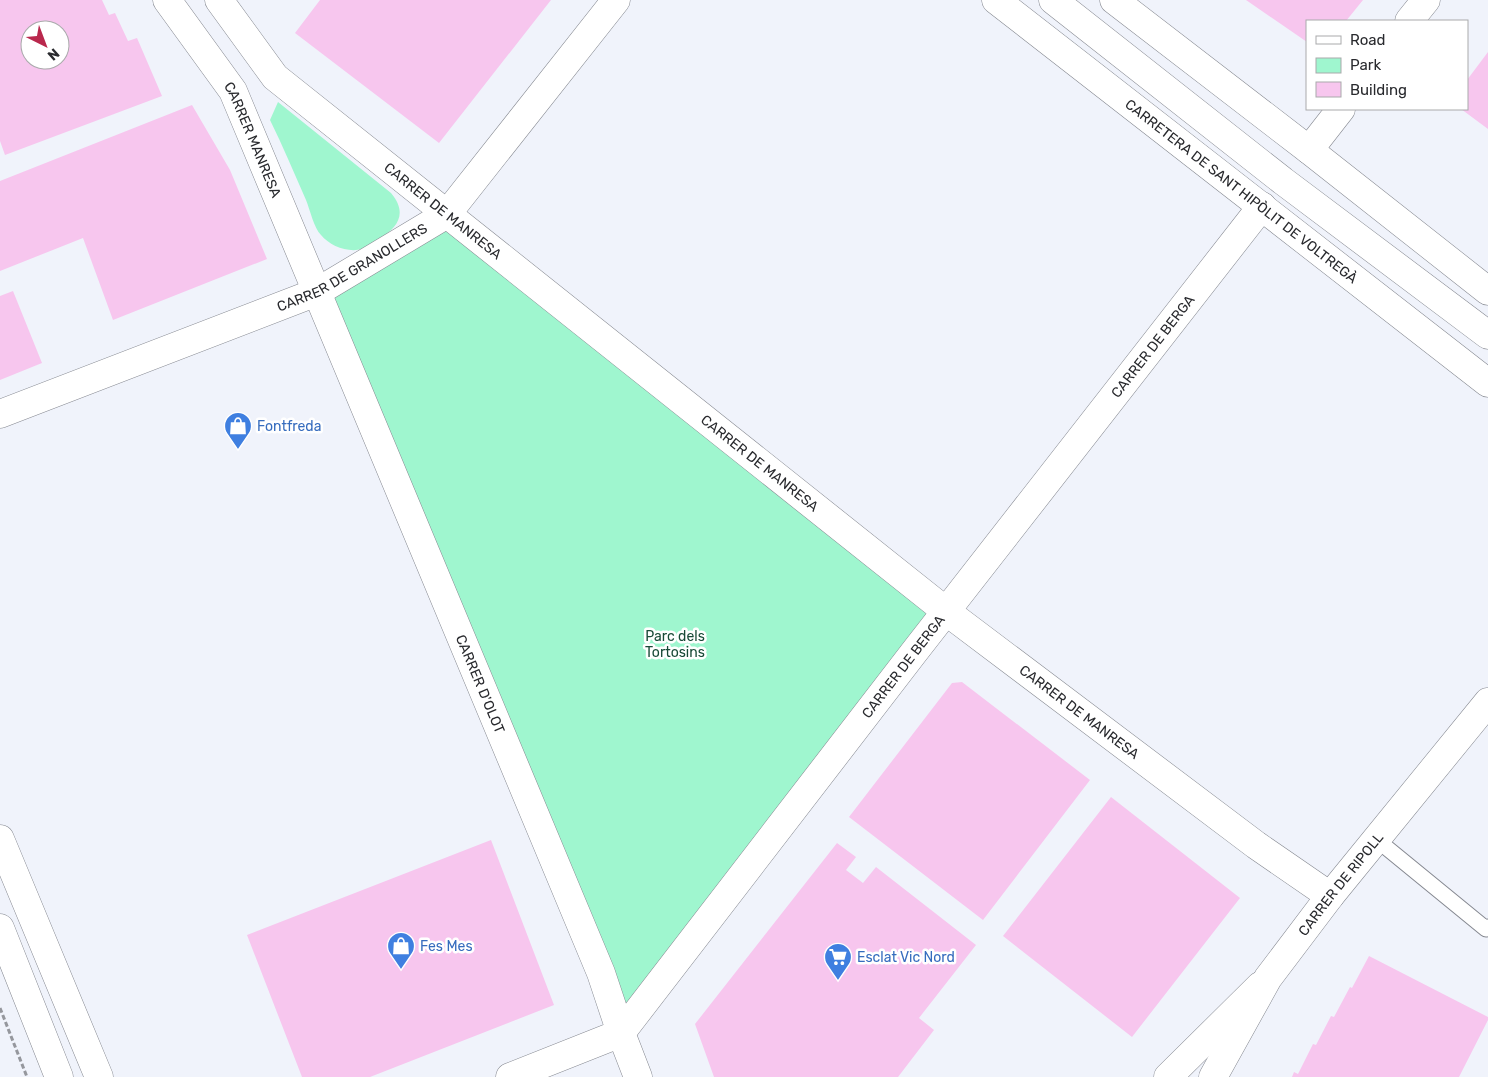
<svg xmlns="http://www.w3.org/2000/svg" width="1488" height="1077" viewBox="0 0 1488 1077" font-family="Rubik,sans-serif">
<style>
.green{fill:#9ff6cf}
.building{fill:#f7c6ee;fill-rule:evenodd}
.lines{fill:none;stroke-linecap:round;stroke-linejoin:round}
.lane-casing{stroke:#858890;stroke-width:17}
.street-casing{stroke:#858890;stroke-width:29}
.secondary-casing{stroke:#858890;stroke-width:29}
.path{stroke:#95979d;stroke-width:3;stroke-dasharray:5 2.5;stroke-linecap:butt}
.lane{stroke:#fff;stroke-width:15}
.street{stroke:#fff;stroke-width:28}
.secondary{stroke:#fff;stroke-width:28}
.labels{text-anchor:middle;stroke-width:5;stroke-linejoin:round;paint-order:stroke}
.street-label{font-size:14px;fill:#292a2e;stroke:#fff}
.shop-label{font-size:14px;fill:#366cbe;stroke:#fff;text-anchor:start}
.park-label{font-size:14px;fill:#184a37;stroke:#fff}
</style>
<rect width="100%" height="100%" fill="#f0f3fb"/>
<path class="green" d="M278,102L391,193C408,213 398,228 379,239C374,242 368,247 362,249C348,253 330,246 321,235C314,228 310,210 306,200C294,173 283,146 270,120Z
M447,214L947,612L621,1033L317,292Z"/>
<path class="building" d="M0,0H102L109,15L115,13L128,41L137,38L162,96L5,155L0,141ZM30,30H60V60H30Z
M320,0H551L439,143L295,33Z
M1246,0H1363L1346,21H1307V42Z
M1488,52V129L1461,109H1467V80Z
M192,105L230,170L267,259L113,320L83,238L0,271V181Z
M13,291L42,363L0,380V296Z
M962,682L1090,780L983,920L849,817L952,683Z
M1111,797L1240,898L1132,1037L1003,936Z
M491,840L554,1005L370,1077H302L247,935Z
M837,843L856,857L846,870L863,883L876,867L976,945L919,1018L934,1030L898,1077H714L695,1024Z
M1369,956L1488,1017V1020L1459,1077H1292L1294,1072L1298,1074L1313,1044L1316,1045L1331,1016L1334,1017L1350,987L1352,988Z"/>
<g class="lines">
<defs>
<path id="lane" d="M1376,839L1486,929L1488,927"/>
<g id="street">
<path id="s1" d="M167,0L233,91L601,973L621,1033L638,1077"/>
<path id="s2" d="M219,0L275,77L947,612L1256,845L1330,896"/>
<path id="s3" d="M996,0L1488,383"/>
<path d="M1114,0L1309,150L1488,291"/>
<path d="M1409,21L1426,0"/>
<path d="M1309,150L1341,109"/>
<path id="s4" d="M0,414L317,292L447,214L616,0"/>
<path d="M0,839L99,1077"/>
<path id="s5" d="M510,1077L621,1033L915,651L1262,206"/>
<path d="M1168,1077L1260,986"/>
</g>
<g id="secondary">
<path d="M1053,0L1283,181L1488,335"/>
<path d="M0,928L59,1077"/>
<path id="s6" d="M1213,1077L1268,978L1330,896L1488,702"/>
</g>
</defs>
<use href="#lane" class="lane-casing"/>
<use href="#street" class="street-casing"/>
<use href="#secondary" class="secondary-casing"/>
<path class="path" d="M0,1008L27,1077"/>
<use href="#lane" class="lane"/>
<use href="#street" class="street"/>
<use href="#secondary" class="secondary"/>
</g>
<defs>
<symbol id="shop-pin" viewBox="-11 -11 22 30"><path d="M0 17L-7.5 6A9.5 9.5 0 1 1 7.5 6Z" fill="#3f7fe0" stroke="#fff"/><path d="M-5-2.5h2.3a2.7 3.5 0 0 1 5.4 0H5L5.5 6h-11ZM-1.5-2.5h3a1.5 2.3 0 0 0-3 0Z" fill="#fff"/></symbol>
<symbol id="supermarket-pin" viewBox="-11 -11 22 30"><path d="M0 17L-7.5 6A9.5 9.5 0 1 1 7.5 6Z" fill="#3f7fe0" stroke="#fff"/><path d="M-6-5.5h2.5l.6 2H6L4.5 2H-2.5L-4.4-4H-6ZM-1.5 3.2a1.3 1.3 0 1 0 .1 0ZM3 3.2a1.3 1.3 0 1 0 .1 0Z" fill="#fff"/></symbol>
</defs>
<g fill-rule="evenodd">
<use href="#shop-pin" x="222" y="410" width="32" height="43"/>
<use href="#shop-pin" x="385" y="930" width="32" height="43"/>
<use href="#supermarket-pin" x="822" y="941" width="32" height="43"/>
</g>
<g class="labels">
<g class="street-label">
<text dy="5" stroke="none"><textPath href="#s1" startOffset="165">CARRER MANRESA</textPath></text>
<text dy="5" stroke="none"><textPath href="#s3" startOffset="311">CARRETERA DE SANT HIPÒLIT DE VOLTREGÀ</textPath></text>
<text dy="5" stroke="none"><textPath href="#s2" startOffset="310">CARRER DE MANRESA</textPath></text>
<text dy="5" stroke="none"><textPath href="#s4" startOffset="382">CARRER DE GRANOLLERS</textPath></text>
<text dy="5" stroke="none"><textPath href="#s5" startOffset="988">CARRER DE BERGA</textPath></text>
<text dy="5" stroke="none"><textPath href="#s2" startOffset="715">CARRER DE MANRESA</textPath></text>
<text dy="5" stroke="none"><textPath href="#s5" startOffset="582">CARRER DE BERGA</textPath></text>
<text dy="5" stroke="none"><textPath href="#s1" startOffset="755">CARRER D'OLOT</textPath></text>
<text dy="5" stroke="none"><textPath href="#s2" startOffset="1120">CARRER DE MANRESA</textPath></text>
<text dy="5" stroke="none"><textPath href="#s6" startOffset="232">CARRER DE RIPOLL</textPath></text>
</g>
<g class="shop-label">
<text x="257" y="431">Fontfreda</text>
<text x="420" y="951">Fes Mes</text>
<text x="857" y="962">Esclat Vic Nord</text>
</g>
<g class="park-label">
<text x="675" y="641">Parc dels<tspan x="675" dy="16">Tortosins</tspan></text>
</g>
</g>
<rect x="1306" y="20" width="162" height="90" fill="#ffffff" stroke="#a9aaab"/>
<rect x="1316" y="36" width="25" height="8" fill="#ffffff" stroke="#a9aaab"/>
<text x="1350" y="45" font-size="15" fill="#292a2e">Road</text>
<rect x="1316" y="58" width="25" height="15" fill="#9ff6cf" stroke="#a9aaab"/>
<text x="1350" y="70" font-size="15" fill="#292a2e">Park</text>
<rect x="1316" y="82" width="25" height="15" fill="#f7c6ee" stroke="#a9aaab"/>
<text x="1350" y="95" font-size="15" fill="#292a2e">Building</text>
<g transform="translate(45 45) rotate(138)"><circle r="24" fill="#ffffff" stroke="#a9aaab"/>
<path d="M0-4L9 19L0 12L-9 19Z" fill="#b9284d"/>
<text y="-8" font-size="14" font-weight="bold" text-anchor="middle" fill="#292a2e">N</text>
</g>
</svg>
